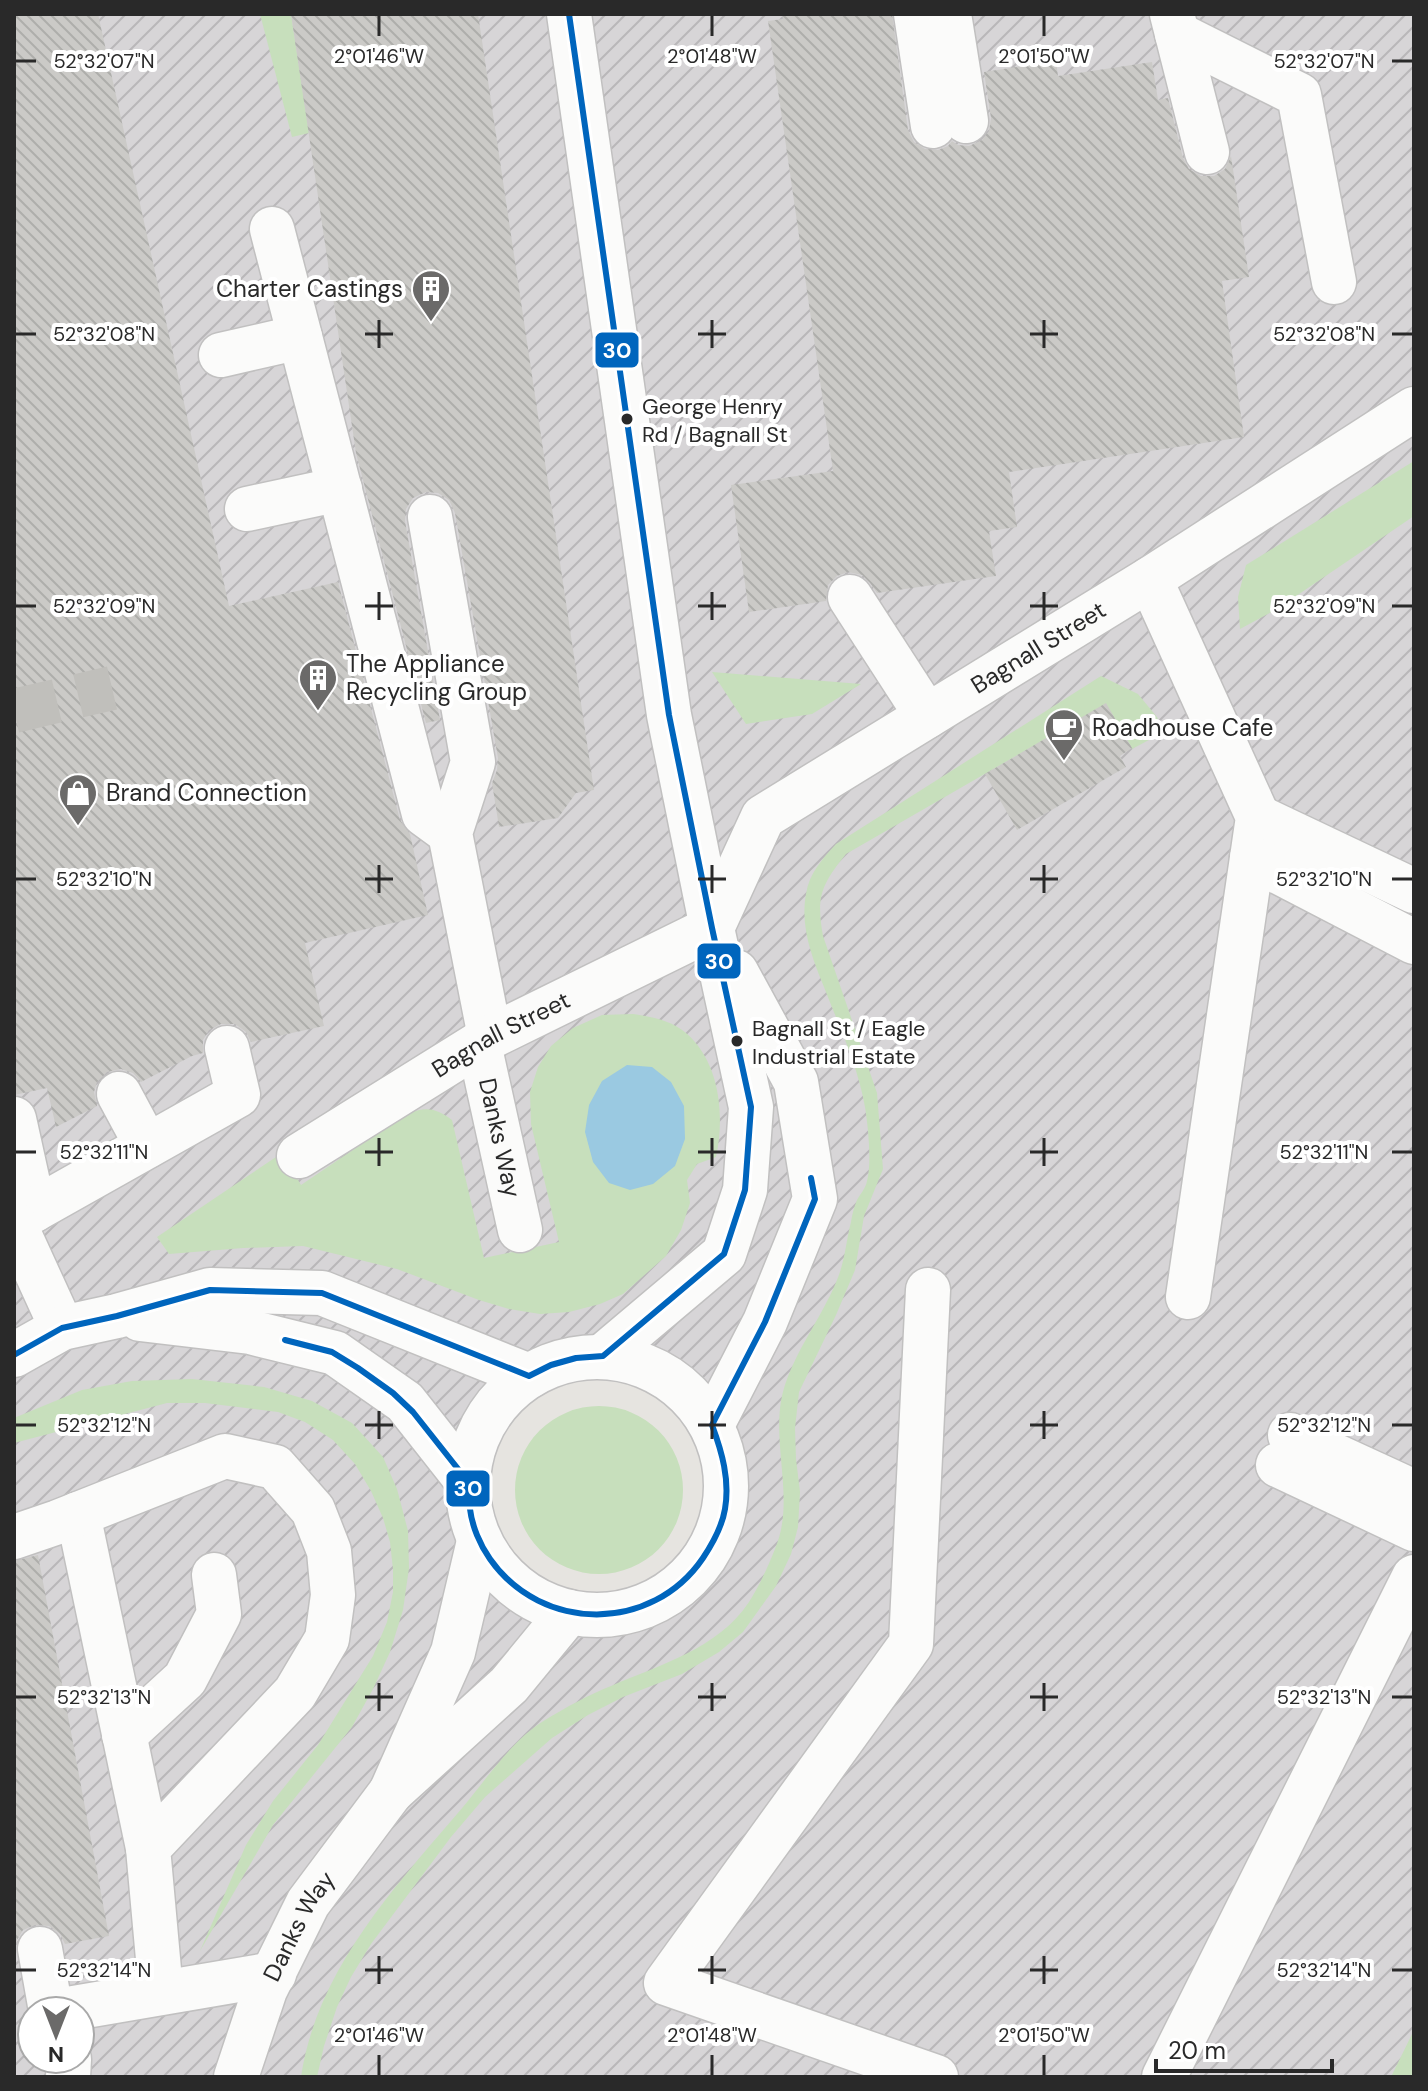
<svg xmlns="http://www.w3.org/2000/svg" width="1428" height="2091" viewBox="0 0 1428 2091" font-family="'DM Sans',sans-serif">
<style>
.industrial{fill:url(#industrial-furrows);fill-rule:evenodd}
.grass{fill:#c7dfbc}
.water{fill:#9ac9e1}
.building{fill:url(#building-back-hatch)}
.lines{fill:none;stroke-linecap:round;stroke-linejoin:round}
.minor-tunnel{stroke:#c0bfbb;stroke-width:44;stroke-dasharray:44 22;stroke-linecap:butt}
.minor-casing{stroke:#c1c0c0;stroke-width:47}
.minor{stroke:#fbfbfa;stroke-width:44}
.bus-1-casing{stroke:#fff;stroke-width:12}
.bus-1{stroke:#0065bd;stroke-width:6}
.ticks{fill:none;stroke:#292929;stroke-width:3}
.bus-dot{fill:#292929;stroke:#fff;stroke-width:3}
.labels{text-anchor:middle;stroke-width:8;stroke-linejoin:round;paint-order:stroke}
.bus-label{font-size:22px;fill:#292929;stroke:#fff;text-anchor:start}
.poi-label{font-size:24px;fill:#292929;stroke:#fff;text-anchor:start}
.street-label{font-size:24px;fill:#292929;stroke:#fff}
.ticks-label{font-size:20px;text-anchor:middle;fill:#292929;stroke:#fff;stroke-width:8;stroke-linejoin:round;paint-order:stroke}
.line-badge{stroke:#fff;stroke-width:3}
.badge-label{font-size:22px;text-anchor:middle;font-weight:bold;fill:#fff}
</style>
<defs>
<pattern id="industrial-furrows" width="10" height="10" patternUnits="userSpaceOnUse" patternTransform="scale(2)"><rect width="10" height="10" fill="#d7d5d7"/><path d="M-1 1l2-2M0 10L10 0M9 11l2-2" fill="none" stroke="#b9b7b9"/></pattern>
<pattern id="building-back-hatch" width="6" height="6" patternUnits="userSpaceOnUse" patternTransform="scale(2)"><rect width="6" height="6" fill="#cbcac7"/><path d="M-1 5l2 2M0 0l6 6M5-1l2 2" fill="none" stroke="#aeaeab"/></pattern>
</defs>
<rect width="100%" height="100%" fill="#e6e4e0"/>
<path class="industrial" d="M14,14H1414V2077H14ZM603,1356L635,1362L659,1372L684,1390L712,1425L722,1451L727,1480V1503L720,1530L705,1559L690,1577L669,1595L643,1608L610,1615L569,1612L535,1601L513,1585L494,1564L479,1541L470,1512L468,1482L472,1451L485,1420L505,1395L529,1376L551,1365L576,1358ZM32,2011H80V2059H32Z"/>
<path class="grass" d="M260,14H291L309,133L292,137Z
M1414,461V516L1277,609L1240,629L1238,597L1246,565Z
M712,672L861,684L812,714L746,724Z
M1101,676L1138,694L1157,717L1164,732L1132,749L1106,704L846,854C821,885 816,897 823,936L877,1093L883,1169L864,1216L855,1270L836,1315L799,1392L795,1428L796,1459L800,1492L798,1527L791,1554L776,1586L743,1632L719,1652L682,1674L623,1697L588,1715L552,1738L485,1797L451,1837L371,1944L351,1977L337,2007L324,2046L317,2077H301C317,1969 395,1887 463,1807C488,1777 512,1740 545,1720C565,1708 588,1695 611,1686C659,1665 718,1649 749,1602C759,1586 768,1567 775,1549C795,1502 773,1450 781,1401C789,1358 821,1320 837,1280C845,1261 846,1241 851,1222C852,1215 854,1207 857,1200C860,1194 866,1188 867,1181C872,1163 868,1126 865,1107C858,1066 839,1026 824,987C812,957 800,927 806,894C809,874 822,859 836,844Z
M633,1014C651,1017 671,1020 686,1033C720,1062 725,1116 716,1157L697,1164L687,1180L690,1203L681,1230L666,1256L623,1294L600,1304L569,1312L540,1314L509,1309L479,1300L397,1269L303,1246L243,1248L169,1254L157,1237L282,1153L301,1185L406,1114C426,1107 434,1107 452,1120L484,1258L559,1242L531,1124L530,1092L538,1067L551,1046L573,1028L602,1015Z
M192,1379L264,1387L312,1401L352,1423L383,1457L397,1489L408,1531L409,1568L403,1610L390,1652L373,1689L352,1727L273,1825L200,1951L246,1845L273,1801L318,1745L373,1656L387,1622L393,1592V1569L390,1542L383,1518L371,1491L355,1464L333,1440L305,1422L278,1412L205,1403H167L14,1443V1418L82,1390L132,1381Z
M515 1490a84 84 0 1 1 168 0a84 84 0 1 1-168 0Z
M1414,2030V2077H1391Z"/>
<path class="water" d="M627,1065L652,1067L671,1082L684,1106L685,1139L675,1166L653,1184L630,1190L609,1183L593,1162L585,1132L589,1105L602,1081Z"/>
<path class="building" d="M14,14H98L229,606L338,582L400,820L410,834L428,915L305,943L324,1026L251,1042L246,1032L235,1024H221L209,1030L203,1040V1053L192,1056L141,1082L133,1073L121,1069L107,1072L97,1082L94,1092L97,1106L56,1127L47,1088L14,1095Z
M291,14H478L594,790L576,793L558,818L499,827L492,783L497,770L498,758L455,513L449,500L438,493L426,492L413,498L406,509L405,521L440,720L426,723L356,453Z
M782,14H892L908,130L914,142L925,149L938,150L948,146L952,141L958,145L969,146L982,140L989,131L991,118L984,72L1056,61L1058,76L1152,62L1158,100L1168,98L1183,158L1189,169L1201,176H1214L1225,169L1231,156L1249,277L1222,281L1244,437L1009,472L1017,527L989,531L996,576L877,593L870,583L862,575L848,572L837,576L828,585L826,601L749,612L731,485L833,471L768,21L783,19Z
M1106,703L1132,748L1120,756L1126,767L1017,830L985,774Z
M38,1555L109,1936L65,1944L60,1934L49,1926L35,1925L23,1930L17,1940L14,1954V1561Z"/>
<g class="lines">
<path class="minor-tunnel" d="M14,711L112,688"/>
<defs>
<g id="minor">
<path d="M569,14L669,715L712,928L751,1107L745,1190L724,1254L603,1356"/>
<path d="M916,14L933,126"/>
<path d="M949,14L966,121"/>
<path d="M1172,14L1207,152"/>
<path d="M1177,34L1299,95L1334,282"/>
<path d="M272,229L424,814L450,833"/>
<path d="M221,355L300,337"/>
<path d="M247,509L340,489"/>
<path d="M430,517L473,762L450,833L490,1037"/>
<path d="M1150,579L1258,817L1188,1297"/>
<path d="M850,597L927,716"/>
<path d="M1258,817L1414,891"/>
<path d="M1252,858L1414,942"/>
<path id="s1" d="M479,1044L520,1230"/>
<path d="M119,1094L147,1146"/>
<path d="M14,1119L34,1210"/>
<path id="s2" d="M299,1156L490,1037L712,928L763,817L1150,579L1414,409"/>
<path d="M14,1221L238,1095L227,1048"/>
<path d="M14,1223L62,1328"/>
<path d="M928,1290L911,1644L666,1983L936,2077"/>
<path d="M140,1319L250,1332L335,1353L405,1402L468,1482"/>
<path d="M14,1355L62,1328L117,1316L210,1290L322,1293L529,1376"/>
<circle cx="597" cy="1486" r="129"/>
<path d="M712,1425L765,1322L815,1199L796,1082L736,972"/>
<path d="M1290,1435L1414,1492"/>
<path d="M1278,1465L1414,1529"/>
<path d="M78,1514L148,1848"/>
<path d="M14,1537L58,1522L225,1456L275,1467L313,1510L329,1551L333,1595L327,1639L295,1693L148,1848L161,1992"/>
<path d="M479,1541L453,1652L391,1792L509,1685L569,1612"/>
<path d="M124,1735L185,1679L219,1614L214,1575"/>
<path d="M40,1949L51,2011"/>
<path d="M56,2011L274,1974"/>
<path d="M68,2077L69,2059"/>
<path id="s3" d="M236,2077L265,1990L308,1903L391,1792"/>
<path d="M1164,2077L1414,1577"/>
</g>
</defs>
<use href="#minor" class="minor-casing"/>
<use href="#minor" class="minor"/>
<defs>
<path id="bus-1" d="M285,1340L332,1352L358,1368L393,1393L413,1412L466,1479C470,1489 468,1498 470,1509C472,1526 480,1545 490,1559C542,1633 652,1633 703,1558C713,1543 722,1527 725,1509C730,1480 722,1452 712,1425L765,1322L815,1199L811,1178
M14,1355L62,1328L117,1316L210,1290L322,1293L529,1376L551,1365L576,1358L603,1356L724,1254L745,1190L751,1107L712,928L669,715L569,14"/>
</defs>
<use href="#bus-1" class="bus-1-casing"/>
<use href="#bus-1" class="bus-1"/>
</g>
<path class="ticks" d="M379,16V36M712,16V36M1044,16V36M16,61H36M1392,61H1412M379,320V348M712,320V348M1044,320V348M16,334H36M365,334H393M698,334H726M1030,334H1058M1392,334H1412M379,592V620M712,592V620M1044,592V620M16,606H36M365,606H393M698,606H726M1030,606H1058M1392,606H1412M379,865V893M712,865V893M1044,865V893M16,879H36M365,879H393M698,879H726M1030,879H1058M1392,879H1412M379,1138V1166M712,1138V1166M1044,1138V1166M16,1152H36M365,1152H393M698,1152H726M1030,1152H1058M1392,1152H1412M379,1411V1439M712,1411V1439M1044,1411V1439M16,1425H36M365,1425H393M698,1425H726M1030,1425H1058M1392,1425H1412M379,1683V1711M712,1683V1711M1044,1683V1711M16,1697H36M365,1697H393M698,1697H726M1030,1697H1058M1392,1697H1412M379,1956V1984M712,1956V1984M1044,1956V1984M16,1970H36M365,1970H393M698,1970H726M1030,1970H1058M1392,1970H1412M379,2055V2075M712,2055V2075M1044,2055V2075"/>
<defs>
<symbol id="building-pin" viewBox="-11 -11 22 30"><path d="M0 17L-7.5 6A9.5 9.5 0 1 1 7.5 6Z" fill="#6b6a69" stroke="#fff"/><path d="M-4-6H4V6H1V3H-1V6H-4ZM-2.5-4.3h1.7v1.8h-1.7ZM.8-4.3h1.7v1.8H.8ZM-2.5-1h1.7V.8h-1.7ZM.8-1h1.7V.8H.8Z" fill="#fff"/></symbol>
<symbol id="cafe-pin" viewBox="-11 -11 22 30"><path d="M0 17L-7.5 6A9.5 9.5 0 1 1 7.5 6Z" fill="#6b6a69" stroke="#fff"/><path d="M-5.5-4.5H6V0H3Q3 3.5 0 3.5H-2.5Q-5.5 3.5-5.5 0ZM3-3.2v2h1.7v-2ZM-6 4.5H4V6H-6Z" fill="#fff"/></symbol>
<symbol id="shop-pin" viewBox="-11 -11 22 30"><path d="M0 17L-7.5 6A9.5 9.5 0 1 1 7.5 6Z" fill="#6b6a69" stroke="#fff"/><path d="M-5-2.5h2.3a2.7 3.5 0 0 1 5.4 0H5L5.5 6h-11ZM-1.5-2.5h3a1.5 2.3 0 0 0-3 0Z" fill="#fff"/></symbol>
</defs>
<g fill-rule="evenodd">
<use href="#building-pin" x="409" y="267" width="44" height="60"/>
<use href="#building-pin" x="296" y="656" width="44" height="60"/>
<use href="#cafe-pin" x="1042" y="706" width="44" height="60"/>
<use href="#shop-pin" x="56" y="771" width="44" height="60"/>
</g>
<g class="bus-dot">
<circle cx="627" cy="419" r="7"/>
<circle cx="737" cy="1041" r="7"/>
</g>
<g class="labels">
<g class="bus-label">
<text x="642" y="414">George Henry<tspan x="642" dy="28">Rd / Bagnall St</tspan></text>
<text x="752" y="1036">Bagnall St / Eagle<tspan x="752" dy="28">Industrial Estate</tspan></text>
</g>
<g class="poi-label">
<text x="403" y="297" text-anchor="end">Charter Castings</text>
<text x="346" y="672">The Appliance<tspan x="346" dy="28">Recycling Group</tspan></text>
<text x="1092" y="736">Roadhouse Cafe</text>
<text x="106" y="801">Brand Connection</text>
</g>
<g class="street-label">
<text dy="8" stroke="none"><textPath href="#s2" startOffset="918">Bagnall Street</textPath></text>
<text dy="8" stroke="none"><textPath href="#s2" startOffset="236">Bagnall Street</textPath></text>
<text dy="8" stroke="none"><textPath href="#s1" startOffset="96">Danks Way</textPath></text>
<text dy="8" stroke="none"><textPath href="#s3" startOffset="164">Danks Way</textPath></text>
</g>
</g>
<g class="ticks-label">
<text x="379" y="63">2°01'46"W</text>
<text x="712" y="63">2°01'48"W</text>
<text x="1044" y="63">2°01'50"W</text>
<text x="1324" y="68">52°32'07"N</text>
<text x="104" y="68">52°32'07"N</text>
<text x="1324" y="341">52°32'08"N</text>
<text x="104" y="341">52°32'08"N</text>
<text x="1324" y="613">52°32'09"N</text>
<text x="104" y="613">52°32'09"N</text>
<text x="1324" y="886">52°32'10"N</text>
<text x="104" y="886">52°32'10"N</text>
<text x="1324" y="1159">52°32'11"N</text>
<text x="104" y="1159">52°32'11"N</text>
<text x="1324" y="1432">52°32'12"N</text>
<text x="104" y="1432">52°32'12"N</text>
<text x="1324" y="1704">52°32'13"N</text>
<text x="104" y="1704">52°32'13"N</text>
<text x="1324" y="1977">52°32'14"N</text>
<text x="104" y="1977">52°32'14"N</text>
<text x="379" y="2042">2°01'46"W</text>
<text x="712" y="2042">2°01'48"W</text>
<text x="1044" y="2042">2°01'50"W</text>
</g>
<g class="line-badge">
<rect x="594" y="331" width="46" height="38" rx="8" fill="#0065bd"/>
<rect x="696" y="942" width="46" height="38" rx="8" fill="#0065bd"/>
<rect x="445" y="1469" width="46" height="39" rx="8" fill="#0065bd"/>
</g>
<g class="badge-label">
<text x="617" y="358">30</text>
<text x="719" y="969">30</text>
<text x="468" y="1496">30</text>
</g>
<rect width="1428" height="2091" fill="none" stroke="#292929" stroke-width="32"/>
<g transform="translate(56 2035) rotate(180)"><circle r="38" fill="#ffffff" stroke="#a9a9a9" stroke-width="2"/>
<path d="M0-6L14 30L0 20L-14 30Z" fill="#6b6a69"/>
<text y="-12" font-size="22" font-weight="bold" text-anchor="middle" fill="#292929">N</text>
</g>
<path d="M1156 2059v12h176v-12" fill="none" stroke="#292929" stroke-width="4"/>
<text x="1168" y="2059" font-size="24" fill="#292929" stroke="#ffffff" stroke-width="6" paint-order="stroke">20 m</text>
</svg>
